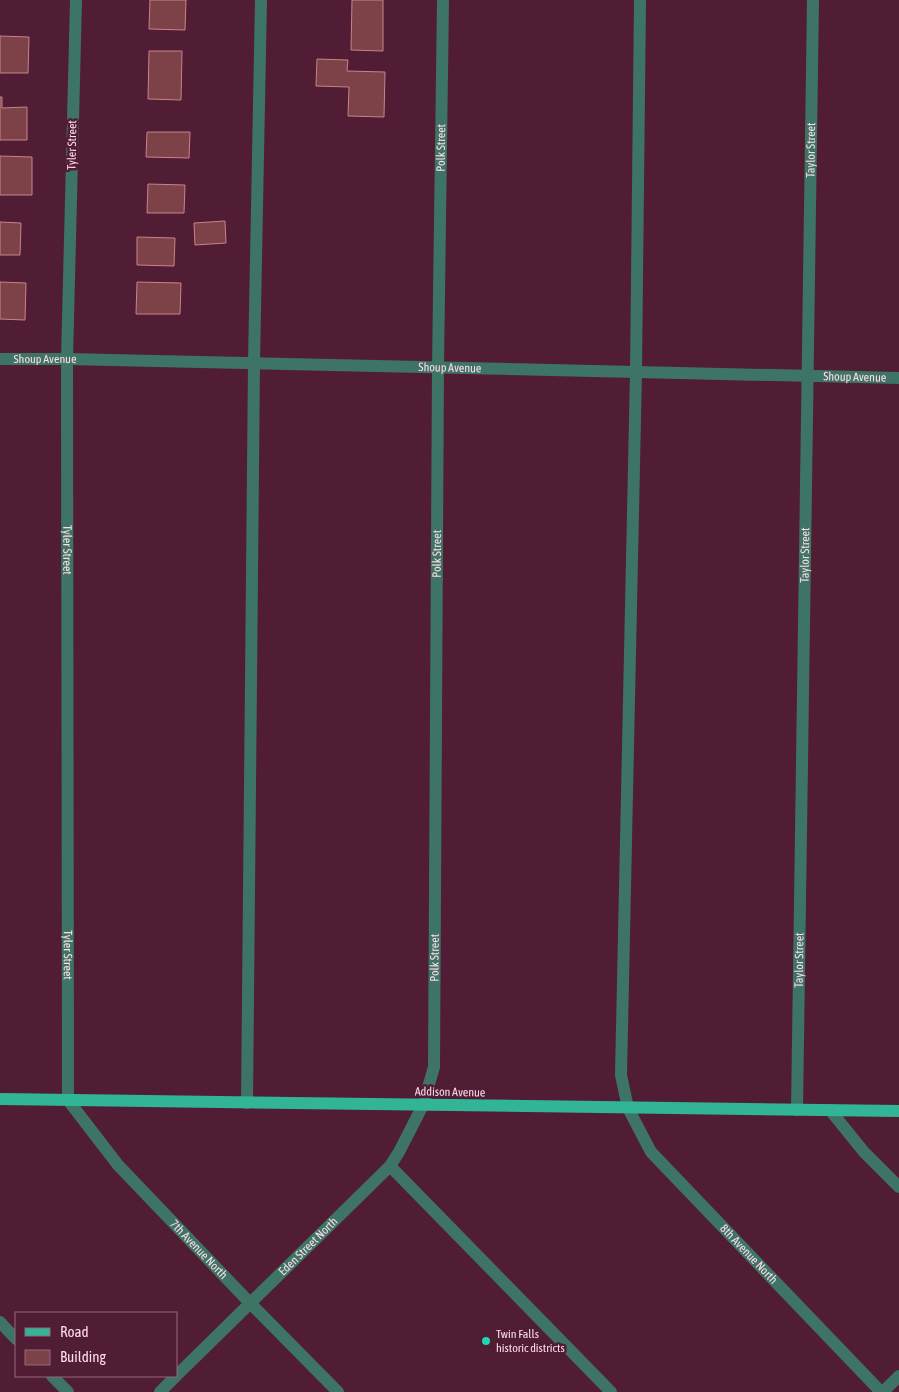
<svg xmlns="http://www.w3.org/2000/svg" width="899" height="1392" viewBox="0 0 899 1392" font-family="'Asap Condensed',sans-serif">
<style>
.building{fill:#7c4248;stroke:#c7848a}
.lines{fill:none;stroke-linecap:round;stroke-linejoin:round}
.service{stroke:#3e7465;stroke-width:12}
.minor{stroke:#3e7465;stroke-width:12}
.tertiary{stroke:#3e7465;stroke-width:12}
.primary{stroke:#32b597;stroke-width:12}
.poi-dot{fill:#20d5b0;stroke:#501d35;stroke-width:2}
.labels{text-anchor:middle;stroke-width:5;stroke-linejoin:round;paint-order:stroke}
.street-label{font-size:12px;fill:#fddbe7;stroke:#501d35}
.poi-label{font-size:12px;fill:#fddbe7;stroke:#501d35;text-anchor:start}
</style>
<rect width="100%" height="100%" fill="#501d35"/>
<path class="building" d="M150,0H186L185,30L149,29Z
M352,0H383V51L351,50Z
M0,36L29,37L28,73H0Z
M149,51H182L181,100L148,99Z
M317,59L348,60L347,71L385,72L384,117L348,116L349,87L316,86Z
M0,97H2V108L27,107V140H0Z
M147,132H190L189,158L146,157Z
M0,156L32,157V195H0Z
M148,184L185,185L184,213H147Z
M225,221L226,243L195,245L194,223Z
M0,222L21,223L20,255H0Z
M137,237L175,238L174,266L137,265Z
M0,282L26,283L25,320L0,319Z
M137,282L181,283L180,314H136Z"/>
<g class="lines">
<path class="service" d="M247,1103L254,363L261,0
M628,1108L621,1075L636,372L640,0
M830,1110L864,1152L899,1187
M390,1166L611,1392
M0,1322L16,1339
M52,1376L68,1392"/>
<g class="minor">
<path id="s1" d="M76,0L67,359L68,1100L118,1165L250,1303L338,1392"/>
<path id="s2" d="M628,1108L651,1152L881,1392"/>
<path id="s3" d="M797,1110L813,0"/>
<path id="s4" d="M176,1376L390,1166L399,1152L423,1105L434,1067L438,368L443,0"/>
<path d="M160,1392L176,1376"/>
</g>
<g class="tertiary">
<path id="s5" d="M0,359H67L899,378"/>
<path d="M883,1392L899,1376"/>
</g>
<path class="primary" d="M0,1099L899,1111"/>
</g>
<circle class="poi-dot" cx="486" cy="1341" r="5"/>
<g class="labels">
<g class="street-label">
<text transform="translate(72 145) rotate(-89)" y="4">Tyler Street</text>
<text dy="4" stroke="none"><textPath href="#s4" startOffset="1328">Polk Street</textPath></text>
<text dy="4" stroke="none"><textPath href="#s3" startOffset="960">Taylor Street</textPath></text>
<text dy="4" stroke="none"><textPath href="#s5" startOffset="45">Shoup Avenue</textPath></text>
<text dy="4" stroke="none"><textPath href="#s5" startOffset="450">Shoup Avenue</textPath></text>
<text dy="4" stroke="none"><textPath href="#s5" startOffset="855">Shoup Avenue</textPath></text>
<text dy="4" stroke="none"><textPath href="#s1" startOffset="550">Tyler Street</textPath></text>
<text dy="4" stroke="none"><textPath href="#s4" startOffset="922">Polk Street</textPath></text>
<text dy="4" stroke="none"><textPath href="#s3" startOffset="555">Taylor Street</textPath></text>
<text dy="4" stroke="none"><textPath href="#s1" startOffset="955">Tyler Street</textPath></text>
<text dy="4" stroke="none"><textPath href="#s4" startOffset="518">Polk Street</textPath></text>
<text dy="4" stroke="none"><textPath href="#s3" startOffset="150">Taylor Street</textPath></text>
<text transform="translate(450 1092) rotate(1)" y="4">Addison Avenue</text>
<text dy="4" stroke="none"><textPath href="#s4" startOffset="185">Eden Street North</textPath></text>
<text dy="4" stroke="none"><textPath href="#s1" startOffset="1299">7th Avenue North</textPath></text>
<text dy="4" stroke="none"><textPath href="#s2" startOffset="191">8th Avenue North</textPath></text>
</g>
<g class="poi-label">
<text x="496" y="1338">Twin Falls<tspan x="496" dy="14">historic districts</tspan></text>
</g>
</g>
<rect x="15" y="1312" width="162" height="65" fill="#501d35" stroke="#95697c"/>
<rect x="25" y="1328" width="25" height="8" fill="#32b597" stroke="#95697c"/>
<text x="60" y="1337" font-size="15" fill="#fddbe7">Road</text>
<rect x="25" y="1350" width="25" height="15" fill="#7c4248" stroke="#95697c"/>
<text x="60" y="1362" font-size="15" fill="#fddbe7">Building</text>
</svg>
